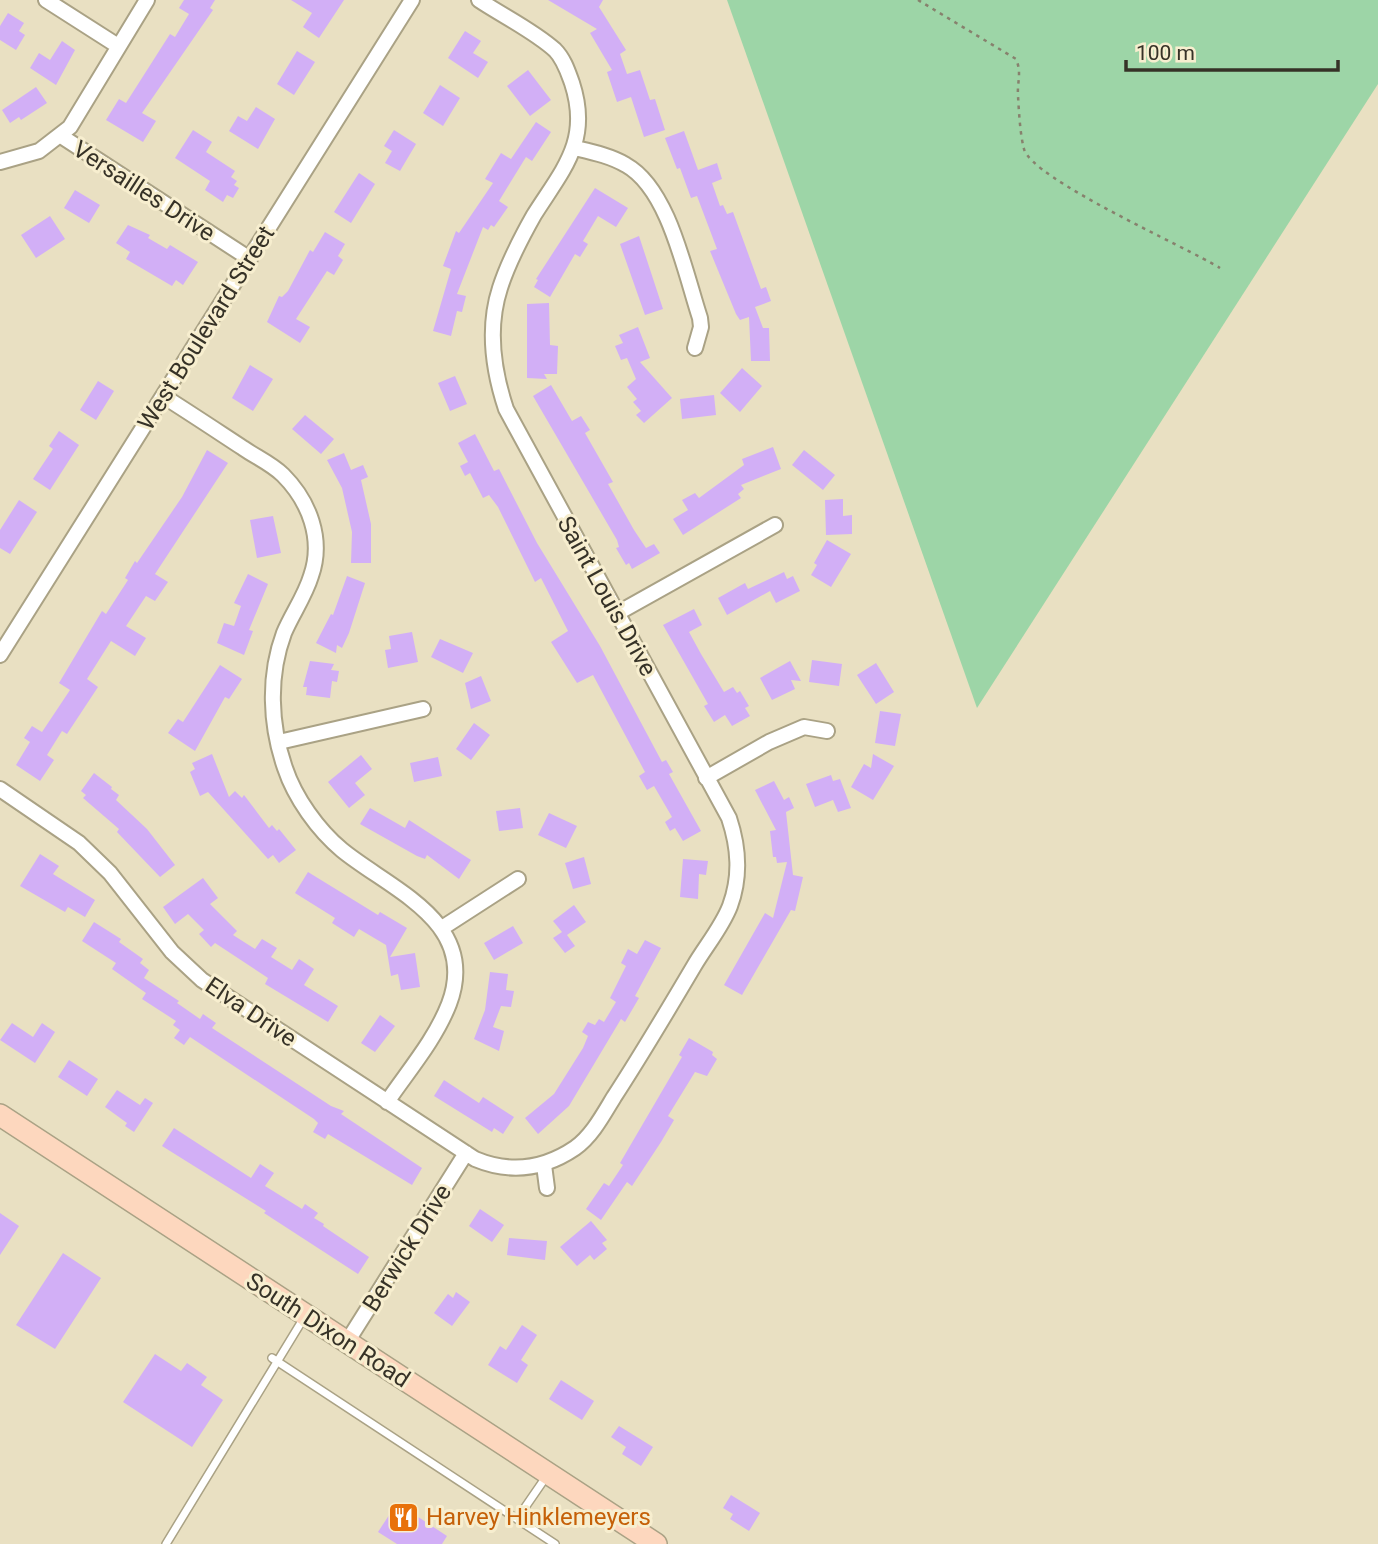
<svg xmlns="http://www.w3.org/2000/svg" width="1378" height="1544" viewBox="0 0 1378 1544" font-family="Roboto,sans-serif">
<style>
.green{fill:#9dd5a7}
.building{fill:#d2aff6}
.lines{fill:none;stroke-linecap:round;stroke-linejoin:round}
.lane-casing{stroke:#aaa285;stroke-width:10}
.street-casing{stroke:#aaa285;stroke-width:18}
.secondary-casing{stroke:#aaa285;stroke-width:24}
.path{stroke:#87816d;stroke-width:2.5;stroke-dasharray:3.5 5;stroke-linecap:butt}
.lane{stroke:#fff;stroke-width:7}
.street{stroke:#fff;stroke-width:14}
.secondary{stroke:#fdd7be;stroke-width:21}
.labels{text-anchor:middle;stroke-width:6;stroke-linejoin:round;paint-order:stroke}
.street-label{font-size:24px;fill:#363227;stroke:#f7eecf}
.food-label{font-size:24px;fill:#c56008;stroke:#f7eecf;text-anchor:start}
</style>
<rect width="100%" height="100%" fill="#e9e0c2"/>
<path class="green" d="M727,0H1378V84L977,708Z"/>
<path class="building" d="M184,0H215L210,8L213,10L142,113L156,121L143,142L106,120L119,99L126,103L170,34L175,37L189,14L179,8Z
M291,0H344L319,38L303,27L312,13Z
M548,0H603L599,7L626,50L620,54L627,74L640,70L650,100L655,99L665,130L644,137L631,97L617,102L607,72L612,70L590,33L597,29Z
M8,13L24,23L19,31L25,35L16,50L0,40V26Z
M465,31L481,41L473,53L488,62L478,78L448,58Z
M62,41L75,50L56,85L30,68L39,53L50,60Z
M297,51L315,62L294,95L277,84Z
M528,70L551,100L530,116L507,86Z
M440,85L460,98L443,126L423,113Z
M36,87L47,103L21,120L19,117L10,123L2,110Z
M256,107L275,119L258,149L229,131L238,116L247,121Z
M536,122L551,132L532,161L526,157L499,201L508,207L494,227L491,225L488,230L483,227L457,294L466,296L462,312L457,311L451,336L433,331L451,269L443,266L456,231L459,233L493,183L485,179L501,153L511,159Z
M193,130L212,142L206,152L235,171L231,177L237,181L234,185L239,188L233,198L227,195L223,202L205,190L210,181L175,158Z
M394,130L416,144L400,171L385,163L392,151L384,146Z
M684,131L698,170L717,163L722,179L712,183L720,206L723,205L727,214L733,212L761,289L766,287L771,301L755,307L763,328H769L770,361H751L749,317L740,320L736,314L710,251L717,249L700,204L697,196L691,198L680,168L677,169L665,138Z
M359,173L375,184L351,223L334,212Z
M595,188L628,208L616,227L598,216L583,241L588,244L580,257L575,254L550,297L534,287L538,280L536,279Z
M75,190L100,205L89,223L64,208Z
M50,216L65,239L36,258L21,235Z
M128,225L150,235L148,238L167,249L170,245L198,262L183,285L176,280L172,286L126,259L130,252L116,243Z
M325,232L345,244L338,256L343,260L334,275L327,271L296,319L310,327L300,343L267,322L279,296L282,297L288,291L310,250L313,252Z
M639,236L663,309L645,315L620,244Z
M549,303L550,345L558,346L557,374H544L547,379L527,378V304Z
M638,327L650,358L640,362L672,398L644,423L636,415L641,411L633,402L637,399L627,387L636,379L627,358L621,360L615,346L623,343L619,335Z
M250,365L273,379L253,411L232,398Z
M742,368L762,386L740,412L720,393Z
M455,376L467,404L450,411L438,383Z
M98,381L114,391L96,420L80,410Z
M551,385L572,421L581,416L590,430L585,433L613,482L608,484L634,530L646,548L654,544L660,553L632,569L629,563L626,565L616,548L619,547L617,540L533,396Z
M714,395L716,415L682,419L680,399Z
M305,415L334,439L321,454L292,429Z
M59,431L79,445L50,490L33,479L53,449L49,446Z
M475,434L494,471L499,469L537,543L600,646L662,762L666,760L673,772L669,774L701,831L683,841L675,828L670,831L665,822L672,817L654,786L647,790L639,776L645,772L593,675L577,683L551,642L568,631L541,578L535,582L498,507L489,495L483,498L470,473L465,476L460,466L468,462L458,443Z
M773,447L781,469L741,485L744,489L738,494L741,498L683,535L673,519L688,510L682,500L695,493L699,498L744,465L742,459Z
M207,450L228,463L155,574L168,582L155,601L146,596L126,626L146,638L135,656L111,641L87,679L98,687L67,734L62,731L47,755L54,760L40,781L16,765L30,742L24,738L32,726L42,732L70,690L59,683L102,611L106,614L128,580L125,578L135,561L137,563L182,497Z
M804,450L835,475L823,490L792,465Z
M344,453L351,470L363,465L368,477L361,480L371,524V563H351L352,532L342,488L327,460Z
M843,499V516L852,515V534L826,535L825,500Z
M19,500L37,512L10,554L0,548V530Z
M273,516L281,553L257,558L250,520Z
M827,540L851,554L831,587L811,575L817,565L814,563Z
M784,572L787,579L793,576L800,591L776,603L770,591L727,615L718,598L745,583L748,589Z
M248,574L268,584L249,630L253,631L244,655L217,643L224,623L234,626L241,606L234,603Z
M347,576L365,583L349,633L342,648L337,645L336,653L316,643L331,614L333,615Z
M694,609L702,625L689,632L701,654L724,692L733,687L737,693L740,691L749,706L745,708L750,716L732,726L725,715L714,722L704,706L708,704L663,625Z
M412,632L418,662L388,668L385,650L391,649L389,636Z
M440,639L473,653L463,673L431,657Z
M812,660L842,664L839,686L809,682Z
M310,661L334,664L331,670L339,671L337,682L332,681L330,698L306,695L307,687H303Z
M790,661L801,681L791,680L795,689L772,700L760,678Z
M876,663L894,692L876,704L857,675Z
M220,665L242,679L229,699L225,697L195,751L168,733L178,719L183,722Z
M481,676L491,701L471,709L465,683Z
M880,711L901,714L895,746L875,743Z
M474,723L490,735L471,760L456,749Z
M212,754L229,797L235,791L242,798L244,795L269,828L272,825L277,831L279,829L296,850L279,863L273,855L268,859L208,792L200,796L190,772L195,769L192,763Z
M873,754L894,766L873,800L851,787L864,764L871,768Z
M361,755L372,769L355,783L365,795L349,808L328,782Z
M438,757L442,776L414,782L410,763Z
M94,773L112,787L111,789L119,795L116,800L147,829L175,865L160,877L117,832L119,829L83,798L86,795L81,791Z
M831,775L833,781L840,779L851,808L838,812L833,800L815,807L806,784Z
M774,781L784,800L789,797L794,808L786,812L793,875L803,877L795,911L791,910L742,995L724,985L765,913L773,918L787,862L777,863L776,857H773L770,831L776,830L755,790Z
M370,808L405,828L409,820L471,860L459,879L427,855L425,859L417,856L360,824Z
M520,808L523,828L499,831L496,811Z
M549,813L577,826L566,848L538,835Z
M40,854L59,866L53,874L95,900L85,917L68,907L65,912L20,886Z
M584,857L591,884L573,889L565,863Z
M683,859L708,861L706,875L699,874L698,899L680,897Z
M308,872L378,915L380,912L407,928L390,957L415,953L420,987L401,990L398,974L391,976L386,945L359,929L354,937L332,923L335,918L295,893Z
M203,878L218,898L210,904L237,931L233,935L255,949L262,939L277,948L271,957L292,970L299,959L314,969L304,985L338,1006L328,1022L265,984L268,978L215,943L211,947L199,934L204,930L188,914L175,924L163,907Z
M574,905L586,922L567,935L575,946L565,953L553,938L562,932L553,921Z
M94,922L121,939L119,942L143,959L140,963L149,970L144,978L179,1001L177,1003L200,1019L203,1014L216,1023L212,1028L331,1106L344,1111L341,1114L422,1168L412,1185L328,1134L325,1139L313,1132L318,1123L314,1119L190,1037L184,1045L174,1038L180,1030L173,1025L176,1021L142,999L146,993L112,969L116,963L82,941Z
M513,926L523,943L494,960L484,943Z
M645,940L661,948L635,996L639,998L625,1022L621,1019L569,1106L538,1134L525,1118L554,1094L583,1048L588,1036L582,1032L588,1022L595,1025L599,1019L604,1022L616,1002L610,998L626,966L621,963L628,949L637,954Z
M490,972L508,974L506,990L514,991L511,1007L501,1006L493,1027L504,1031L499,1051L474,1039L485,1010Z
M380,1015L395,1026L375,1052L361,1043Z
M12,1023L33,1037L42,1023L55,1032L35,1063L0,1040Z
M689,1038L713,1052L712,1055L717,1059L707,1076L695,1072L668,1116L674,1120L661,1142L632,1186L627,1182L601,1220L586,1209L604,1183L609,1186L623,1165L620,1163L682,1057L679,1055Z
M69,1060L98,1079L87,1096L58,1077Z
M444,1080L479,1103L483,1097L514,1117L503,1134L494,1128L492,1132L434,1096Z
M117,1090L140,1105L145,1098L153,1103L134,1132L125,1126L127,1123L105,1107Z
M174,1128L251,1178L260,1164L274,1173L265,1186L302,1209L305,1204L318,1213L314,1218L324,1224L323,1226L369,1257L358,1274L264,1213L266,1211L162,1146Z
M480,1209L504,1225L492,1242L469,1226Z
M0,1213L19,1226L0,1255Z
M591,1221L607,1240L602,1243L607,1249L594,1260L590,1255L577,1266L560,1247Z
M509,1238L547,1241L545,1260L507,1255Z
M63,1253L101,1278L55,1349L16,1325Z
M456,1292L470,1302L452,1326L434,1313L448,1294L453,1298Z
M522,1325L537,1335L521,1360L528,1365L517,1383L488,1365L500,1346L506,1350Z
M155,1354L181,1371L187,1363L207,1377L201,1385L223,1400L192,1447L123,1402Z
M561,1380L594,1401L582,1420L549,1399Z
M619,1426L653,1447L641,1466L622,1454L626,1447L611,1437Z
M731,1495L760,1513L749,1531L730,1519L733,1514L723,1508Z
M397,1503L447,1536L442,1544H397L378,1532Z"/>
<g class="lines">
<defs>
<path id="lane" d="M272,1358L555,1544
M517,1519L548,1474
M166,1544L305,1316"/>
<path id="street" d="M46,0L118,46
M61,136L250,259
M575,148C592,152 611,156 626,165C669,189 685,273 700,318L701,327L695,348
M0,162L39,151L70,127L147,0
M163,396C190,413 217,431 243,448C256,457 272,464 283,475C309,501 324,539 311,576C305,596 292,614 284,633C268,676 270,725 285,768C295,798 318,830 342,850C391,890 480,922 449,1004C435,1040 408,1071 387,1102
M616,614L775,525
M0,655L412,0
M279,742L423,709
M706,778L769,742L804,727L827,731
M0,789L79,843L110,873L172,952L202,980L475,1159C511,1174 544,1169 575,1148C592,1136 603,1115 614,1097C642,1054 668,1010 694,966C705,947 722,927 730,906C741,876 739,848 729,818L506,409C493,370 487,328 500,288C508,263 521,238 534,215C563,169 591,141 572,83C568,72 564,59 555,50C534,31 503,16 479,0
M442,928L518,879
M544,1165L547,1188
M347,1342L466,1153"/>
<path id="secondary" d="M0,1115L656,1544"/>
</defs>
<use href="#lane" class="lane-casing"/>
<use href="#street" class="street-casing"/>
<use href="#secondary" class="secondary-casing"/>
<path class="path" d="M918,0L1016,59C1022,73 1017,82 1018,96C1019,112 1020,134 1024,149C1032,179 1186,247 1220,268"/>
<use href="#lane" class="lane"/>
<use href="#street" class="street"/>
<use href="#secondary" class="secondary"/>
</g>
<defs>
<symbol id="restaurant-square" viewBox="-11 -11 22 22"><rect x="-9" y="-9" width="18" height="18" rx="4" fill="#e8710a" stroke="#f7eecf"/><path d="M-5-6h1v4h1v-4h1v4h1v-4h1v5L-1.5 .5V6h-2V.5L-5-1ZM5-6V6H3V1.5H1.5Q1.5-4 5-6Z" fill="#fff"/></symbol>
</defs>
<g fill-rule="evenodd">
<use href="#restaurant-square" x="386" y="1500" width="35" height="35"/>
</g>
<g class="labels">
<g class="street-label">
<text transform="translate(144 191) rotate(33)" y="8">Versailles Drive</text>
<text transform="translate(206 328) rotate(-58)" y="8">West Boulevard Street</text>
<text transform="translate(607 596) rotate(61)" y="8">Saint Louis Drive</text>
<text transform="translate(251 1012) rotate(34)" y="8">Elva Drive</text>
<text transform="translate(407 1248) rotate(-58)" y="8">Berwick Drive</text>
<text transform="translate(328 1330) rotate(33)" y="8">South Dixon Road</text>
</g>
<g class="food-label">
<text x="426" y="1525">Harvey Hinklemeyers</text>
</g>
</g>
<path d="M1126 60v10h212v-10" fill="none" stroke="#363227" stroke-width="3.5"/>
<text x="1136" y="60" font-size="21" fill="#363227" stroke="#f7eecf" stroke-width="5" paint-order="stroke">100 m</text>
</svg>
